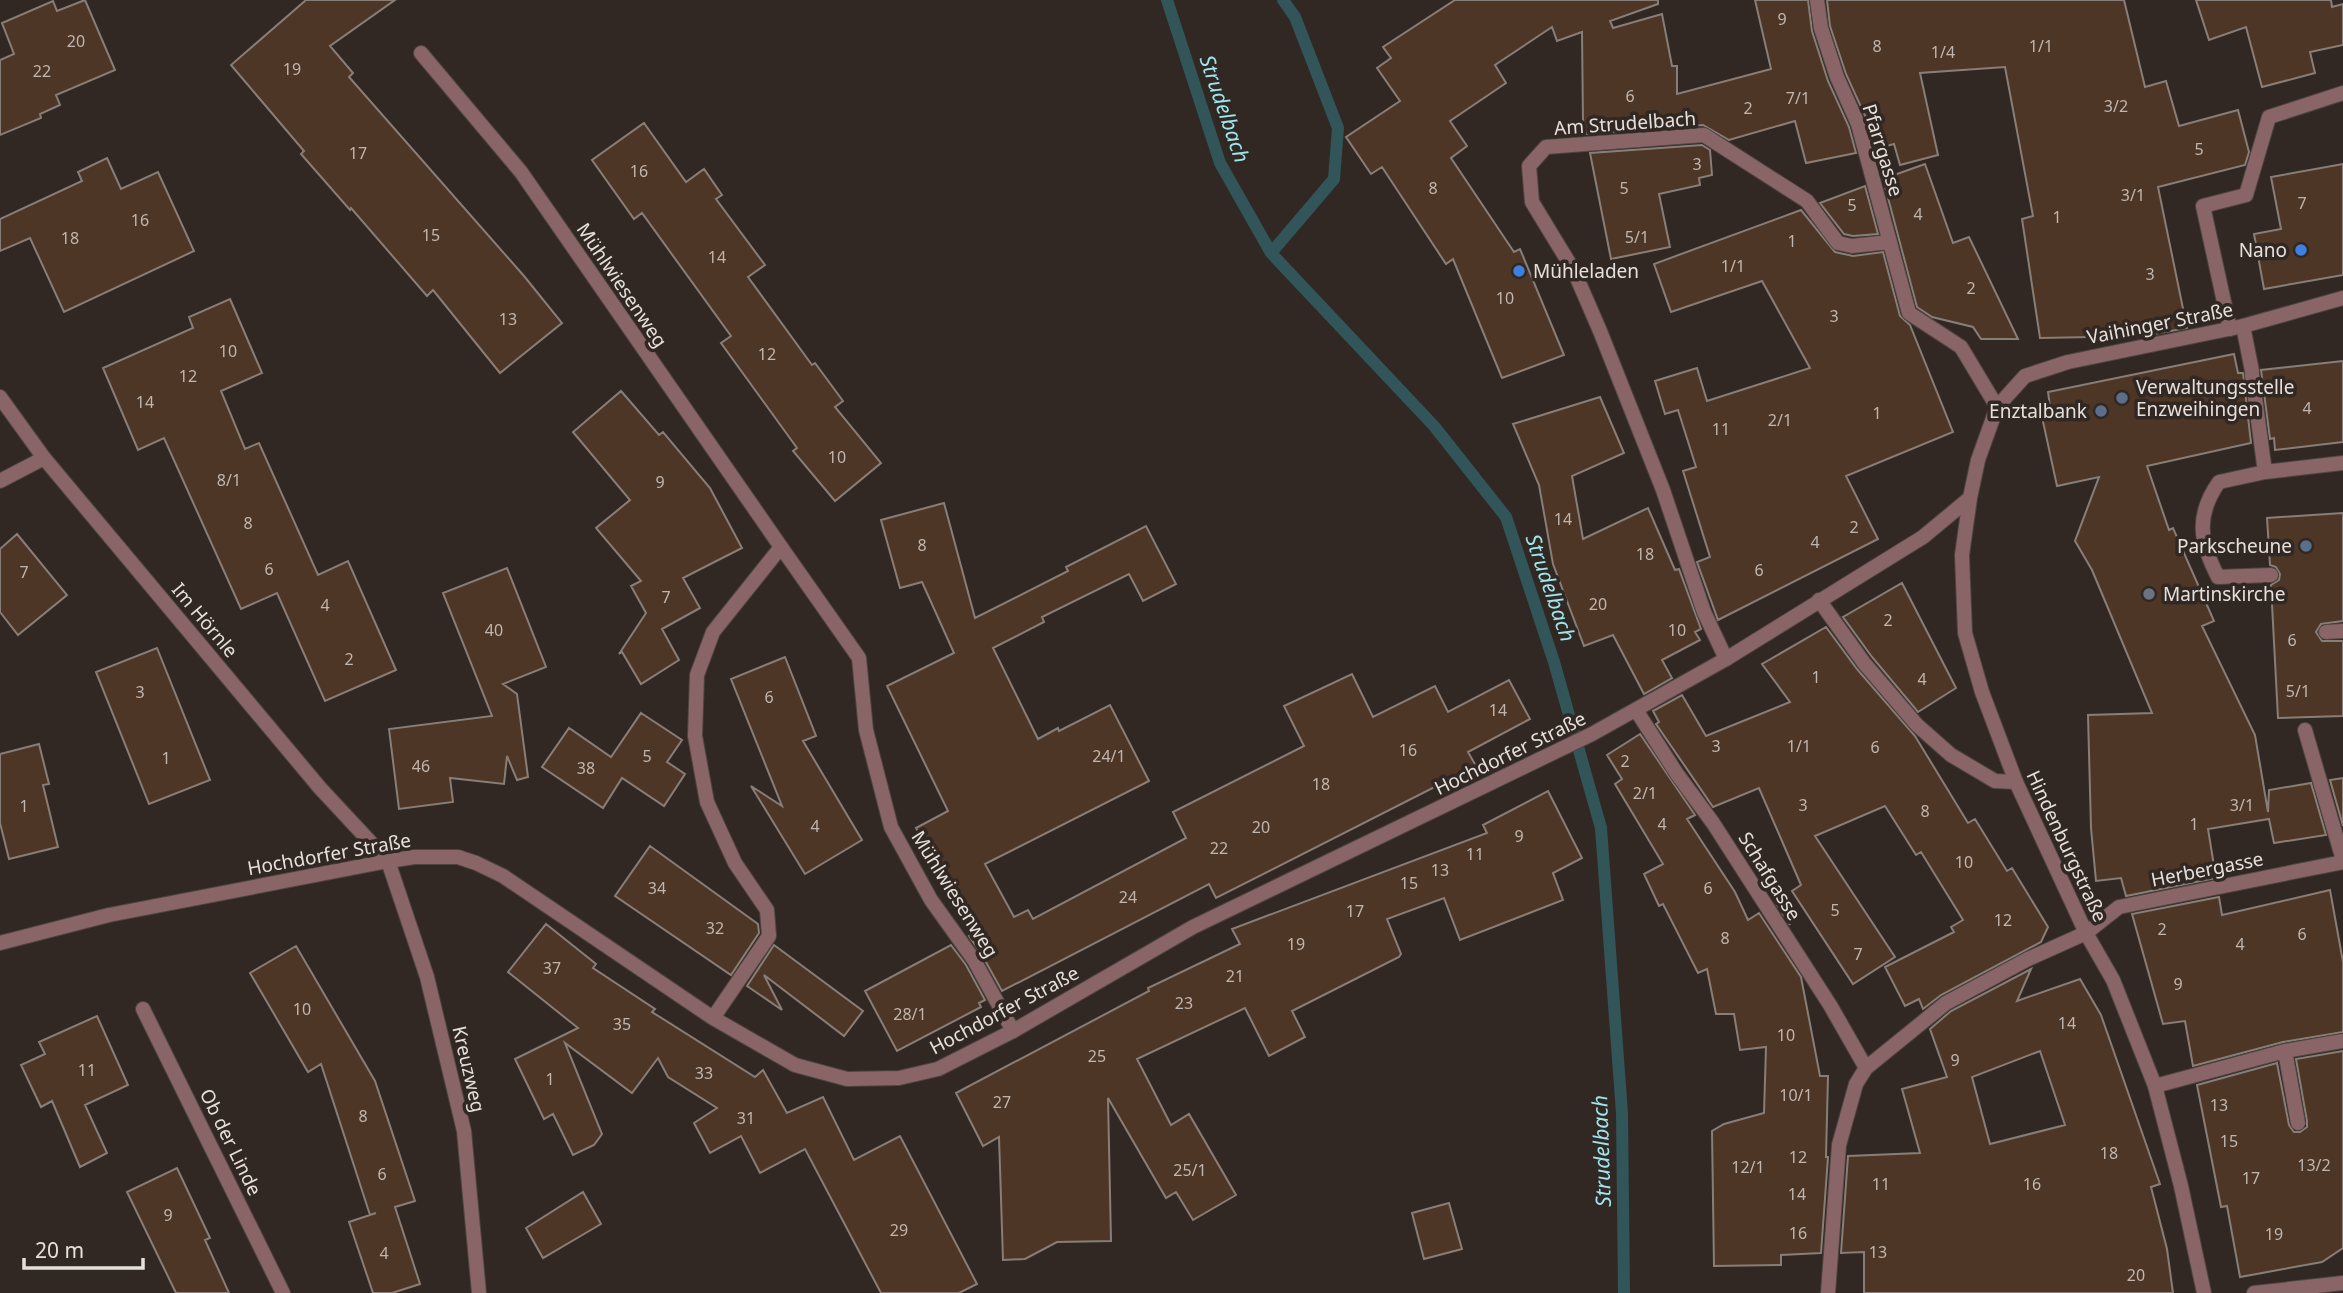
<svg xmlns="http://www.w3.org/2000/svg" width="2343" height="1293" viewBox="0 0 2343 1293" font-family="'Noto Sans',sans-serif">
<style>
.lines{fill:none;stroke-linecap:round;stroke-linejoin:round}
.stream{stroke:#315559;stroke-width:12}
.building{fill:#4e3627;stroke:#887e77;stroke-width:2;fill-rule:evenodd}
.lane-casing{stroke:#4e4541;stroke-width:16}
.street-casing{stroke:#4e4541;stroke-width:16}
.lane{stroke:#896567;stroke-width:14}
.street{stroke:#896567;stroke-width:14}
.shop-dot{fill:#3f7fe0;stroke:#312823;stroke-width:2.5}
.service-dot{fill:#5c6f8a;stroke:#312823;stroke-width:2.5}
.worship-dot{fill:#6b7280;stroke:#312823;stroke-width:2.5}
.labels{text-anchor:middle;stroke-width:7;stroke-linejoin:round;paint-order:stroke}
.number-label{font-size:16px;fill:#c0b6af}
.street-label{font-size:19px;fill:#e6e0dc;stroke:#312823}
.poi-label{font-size:19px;fill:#e6e0dc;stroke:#312823;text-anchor:end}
.water-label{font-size:21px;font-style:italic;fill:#9ee6ee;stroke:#312823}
</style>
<rect width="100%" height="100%" fill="#312823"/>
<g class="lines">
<path class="stream" d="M1167,0L1220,163L1271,253L1434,426L1506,517L1554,662L1601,828L1622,1113L1624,1293
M1271,253L1334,179L1338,128L1295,17L1283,0"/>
</g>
<path class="building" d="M85,0L115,70L56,95L60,105L40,114L41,118L0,135V60L14,54L2,23L53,1L57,11Z
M306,0H395L330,46L353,73L349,77L524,276L562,323L500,373L433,290L427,296L351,208L350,210L301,154L304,151L231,65Z
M1455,0H1658V4L1610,21L1613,28L1662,14L1672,66H1677V94L1771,69L1755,0H1808L1812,31L1828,81L1849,127L1856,153L1806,163L1795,121L1729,140L1703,125L1586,134L1583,122L1582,32L1557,41L1552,27L1495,65L1506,83L1450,121L1467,146L1451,158L1514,252L1520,249L1564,355L1502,378L1453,259L1446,264L1382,167L1371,174L1346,137L1400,101L1377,68L1391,58L1383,47Z
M1827,0H2124L2145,87L2166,81L2179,126L2238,110L2249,152L2245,165L2158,187L2187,328L2144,336L2040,338L2022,219L2033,216L2005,67L1920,73L1938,155L1900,165L1894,144L1875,149L1867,120L1846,74L1830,26Z
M2196,0H2331L2332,7L2343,4V45L2310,52L2315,73L2262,87L2246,27L2209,40Z
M644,123L686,182L704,169L722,195L716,199L765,265L748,277L812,365L815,363L843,401L835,407L881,463L835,501L793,451L797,448L721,343L731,336L642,213L634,219L592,160Z
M1702,145L1710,150L1712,175L1699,178L1700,185L1659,194L1670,247L1611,259L1590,153Z
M107,158L121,189L158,172L194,251L64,312L30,238L0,251V219L82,181L78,172Z
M1925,164L1953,243L1969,237L2018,339H1981L1973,327L1932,317L1917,307L1883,179Z
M2343,164V275L2264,289L2254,234L2281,229L2271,177Z
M1865,186L1878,234L1853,236L1844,234L1820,203Z
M1801,210L1835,252L1853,256L1883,252L1900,316L1910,325L1953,432L1846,476L1878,539L1718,620L1697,562L1710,557L1683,471L1696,467L1678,410L1665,414L1655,381L1697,368L1707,401L1810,368L1762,281L1671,312L1654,264Z
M230,299L262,373L221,391L245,449L259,443L318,575L348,561L396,670L325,701L277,593L241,609L164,438L138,450L103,368L193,328L189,317Z
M2234,354L2238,373H2243L2251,443L2147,466L2169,530L2173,528L2214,621L2202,626L2255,735L2268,812L2269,790L2311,783L2326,835L2274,843L2269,819L2208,829L2216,878L2126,896L2121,878L2096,881L2091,828L2088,715L2152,713L2092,570L2075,541L2099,477L2057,486L2042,417L2051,414L2048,392Z
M2343,361V442L2275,450L2274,438L2270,439L2261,370Z
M621,391L659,435L663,432L710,488L742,548L683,578L700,608L662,629L679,660L641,684L622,652L619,654L646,613L631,586L641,581L596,528L630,500L573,432Z
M1600,397L1624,453L1572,476L1583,539L1648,508L1675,570L1679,569L1701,629L1695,632L1700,640L1662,660L1672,678L1644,694L1613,635L1584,646L1553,564L1539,485L1513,424Z
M944,503L975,618L1068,571L1066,567L1146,526L1176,584L1143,601L1129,574L1042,617L1044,622L993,648L1038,739L1058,728L1059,731L1110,705L1149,781L985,864L1014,917L1028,910L1033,919L1186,838L1173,812L1304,746L1284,706L1352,674L1373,717L1435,686L1448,712L1509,680L1530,719L1468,752L1476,766L1216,898L1209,884L1002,991L982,955L969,936L972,934L916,828L948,811L887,686L954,653L922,582L900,588L881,520Z
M2343,513V621L2321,624L2316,632L2322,641H2343V716L2278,718L2271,585L2279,580L2280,574L2276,567L2270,565L2267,518Z
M17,534L67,595L18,635L0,612V549Z
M507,568L546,667L503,684L517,694L528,777L517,780L507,756L504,784L450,778L453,802L399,809L389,729L492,716L443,593Z
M1902,583L1956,688L1918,712L1872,657L1843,617Z
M1826,627L1857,669L1915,736L1968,823L1975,819L2007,871L2012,868L2048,927L2041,942L1941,995L1923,1009L1919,999L1905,1006L1885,967L1954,932L1951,927L1963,920L1921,852L1916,855L1885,806L1815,836L1895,957L1853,984L1792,891L1801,885L1759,788L1713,807L1656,724L1659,722L1653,711L1682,695L1706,736L1790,702L1762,664Z
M157,648L210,780L149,804L96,672Z
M785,657L816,736L803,741L862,840L805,874L751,786L782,806L731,679Z
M641,713L682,740L667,762L685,774L664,806L622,778L603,808L542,767L569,728L611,757Z
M1640,734L1695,815L1687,819L1735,892L1748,920L1759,913L1801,977L1820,1076H1828L1826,1157H1828L1821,1253L1781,1255V1265L1714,1266L1712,1131L1724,1124L1764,1113L1766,1047L1740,1050L1734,1014H1716L1707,969L1698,973L1663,904L1659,906L1644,874L1663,864L1615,784L1622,779L1607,755Z
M39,744L49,784L43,785L58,847L9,859L0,823V754Z
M2343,778V826L2330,780Z
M1548,791L1582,858L1553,873L1563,900L1460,940L1444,898L1387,919L1401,954L1399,957L1292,1011L1305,1037L1269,1056L1245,1008L1137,1059L1171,1125L1189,1114L1236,1195L1193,1220L1176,1192L1166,1198L1108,1098L1111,1241L1057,1242L1025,1259L1003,1260L999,1137L983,1146L956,1093L1149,991L1148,988L1240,944L1232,929L1487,833L1483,825Z
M650,846L758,924L759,933L731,975L615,896Z
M2330,890L2343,962V1032L2283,1042L2193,1066L2185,1021L2163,1024L2132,914L2219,897L2222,915Z
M1784,896L1790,925L1775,902Z
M546,924L596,964L593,968L655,1009L652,1012L755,1077L763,1070L787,1113L823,1097L854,1160L900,1136L977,1284L959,1293H881L805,1149L760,1173L741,1136L710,1153L694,1123L717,1108L668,1077L658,1058L632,1093L565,1043L602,1134L594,1145L573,1155L553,1114L544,1119L515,1059L578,1028L508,972Z
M774,945L863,1011L844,1036L764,975L782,1010L747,986Z
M951,945L966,965L985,1000L979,1003L981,1007L897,1051L865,991Z
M296,946L375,1081L415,1201L395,1207L420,1284L392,1293H373L349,1222L376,1213L370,1215L321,1064L308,1072L250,973Z
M2031,969L2017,1001L2080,979L2101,1015L2160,1184L2151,1187L2167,1249L2173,1293H1864V1252L1841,1253L1848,1156L1920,1153L1902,1089L1947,1077L1930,1029L1951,1011ZM2040,1051L2065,1125L1990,1144L1972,1077Z
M97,1016L128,1085L85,1105L107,1153L80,1167L52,1101L41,1107L21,1065L45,1054L39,1042Z
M2343,1051V1248L2322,1262L2240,1277L2227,1206L2221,1207L2197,1085L2277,1063L2289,1125L2294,1132H2300L2307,1127V1121L2296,1059Z
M177,1168L210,1238L205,1240L229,1293H176L127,1192Z
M583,1192L601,1224L543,1258L526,1228Z
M1449,1203L1462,1249L1424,1259L1412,1213Z"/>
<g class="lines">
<defs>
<path id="lane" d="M1817,0L1821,28L1837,77L1858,124L1909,313L1961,347L1997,407
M2243,326L2252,371
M2230,329L2203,206L2246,195L2269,117L2343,93
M2252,375L2265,472
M781,547L859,658L866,730L891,827L931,900L974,960L1013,1031
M2271,575L2218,577C2200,542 2195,516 2219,482L2265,472L2343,463
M1819,600L1864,663L1917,725L1951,755L1995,781L2016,782
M2326,632L2343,631
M1726,659L1704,612L1663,490L1600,331L1574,271L1532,202L1529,166L1546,147L1704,135L1807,201L1838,243L1852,246L1890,242
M2285,1051L2298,1123
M2155,1086L2285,1051L2343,1041"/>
<path id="street" d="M421,53L521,172L781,547L713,632L697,675L695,736L707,802L735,863L767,910L769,936L713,1018
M0,397L44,458L320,788L388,861L427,977L464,1131L479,1293
M0,481L44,458
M1636,710L1677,774L1713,823L1830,1005L1866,1068
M2305,730L2343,860
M0,943L109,915L388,861L414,857H458L476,863L503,876L713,1018L795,1065L847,1079L899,1078L938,1069L1013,1031L1193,927L1592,734L1726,659L1923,537L1970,498
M143,1009L283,1293
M1828,1293L1839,1145L1856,1084L1866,1068L1946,1003L2028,959L2086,933L2119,907L2343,862
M2204,1293L2181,1186L2155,1086L2113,980L2086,933L2016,782L1982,692L1965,633L1962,555L1970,498L1978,460L1997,407L2025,376L2068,362L2243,326L2343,298
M2254,1293L2343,1283"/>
</defs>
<use href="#lane" class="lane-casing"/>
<use href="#street" class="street-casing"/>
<use href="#lane" class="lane"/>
<use href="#street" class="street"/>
</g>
<g class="shop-dot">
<circle cx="2301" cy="250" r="7"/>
<circle cx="1519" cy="271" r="7"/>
</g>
<g class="service-dot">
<circle cx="2122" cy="398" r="7"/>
<circle cx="2101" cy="411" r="7"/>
<circle cx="2306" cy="546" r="7"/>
</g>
<circle class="worship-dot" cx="2149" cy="594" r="7"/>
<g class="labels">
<g class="number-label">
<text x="1782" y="25">9</text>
<text x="76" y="47">20</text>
<text x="1877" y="52">8</text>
<text x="2041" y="52">1/1</text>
<text x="1943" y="58">1/4</text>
<text x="292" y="75">19</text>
<text x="42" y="77">22</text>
<text x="1630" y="102">6</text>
<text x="1798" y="104">7/1</text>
<text x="2116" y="112">3/2</text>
<text x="1748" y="114">2</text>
<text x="2199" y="155">5</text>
<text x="358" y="159">17</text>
<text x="1697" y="170">3</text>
<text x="639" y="177">16</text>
<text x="1433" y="194">8</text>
<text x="1624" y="194">5</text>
<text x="2133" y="201">3/1</text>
<text x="2302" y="209">7</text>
<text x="1852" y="211">5</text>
<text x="1918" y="220">4</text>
<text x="2057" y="223">1</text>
<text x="140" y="226">16</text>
<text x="431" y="241">15</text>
<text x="1637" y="243">5/1</text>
<text x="70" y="244">18</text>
<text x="1792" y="247">1</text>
<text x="717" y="263">14</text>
<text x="1733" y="272">1/1</text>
<text x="2150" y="280">3</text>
<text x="1971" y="294">2</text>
<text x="1505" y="304">10</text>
<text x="1834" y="322">3</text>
<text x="508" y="325">13</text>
<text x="228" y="357">10</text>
<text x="767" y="360">12</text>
<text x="188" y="382">12</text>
<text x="145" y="408">14</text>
<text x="2307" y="414">4</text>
<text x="1877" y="419">1</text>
<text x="1780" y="426">2/1</text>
<text x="1721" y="435">11</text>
<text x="837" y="463">10</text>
<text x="229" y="486">8/1</text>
<text x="660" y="488">9</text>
<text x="1563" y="525">14</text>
<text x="248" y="529">8</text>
<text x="1854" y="533">2</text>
<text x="1815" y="548">4</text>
<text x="922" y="551">8</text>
<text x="1645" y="560">18</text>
<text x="269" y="575">6</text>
<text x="1759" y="576">6</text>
<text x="24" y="578">7</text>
<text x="666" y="603">7</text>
<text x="1598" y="610">20</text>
<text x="325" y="611">4</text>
<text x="1888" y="626">2</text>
<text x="494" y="636">40</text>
<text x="1677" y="636">10</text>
<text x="2292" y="646">6</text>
<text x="349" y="665">2</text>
<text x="1816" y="683">1</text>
<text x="1922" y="685">4</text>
<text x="2298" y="697">5/1</text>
<text x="140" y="698">3</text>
<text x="769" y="703">6</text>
<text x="1498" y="716">14</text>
<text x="1716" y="752">3</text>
<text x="1799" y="752">1/1</text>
<text x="1875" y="753">6</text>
<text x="1408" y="756">16</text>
<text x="647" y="762">5</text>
<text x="1109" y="762">24/1</text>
<text x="166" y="764">1</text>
<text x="1625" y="767">2</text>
<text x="421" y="772">46</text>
<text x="586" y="774">38</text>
<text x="1321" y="790">18</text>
<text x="1645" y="799">2/1</text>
<text x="1803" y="811">3</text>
<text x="2242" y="811">3/1</text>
<text x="24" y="812">1</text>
<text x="1925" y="817">8</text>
<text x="1662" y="830">4</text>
<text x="2194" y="830">1</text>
<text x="815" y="832">4</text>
<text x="1261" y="833">20</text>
<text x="1519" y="842">9</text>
<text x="1219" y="854">22</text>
<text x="1475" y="860">11</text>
<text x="1964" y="868">10</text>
<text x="1440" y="876">13</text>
<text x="1409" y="889">15</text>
<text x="657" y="894">34</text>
<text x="1708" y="894">6</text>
<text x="1128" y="903">24</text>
<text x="1835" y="916">5</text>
<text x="1355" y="917">17</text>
<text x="2003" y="926">12</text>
<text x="715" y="934">32</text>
<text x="2162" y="935">2</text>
<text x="2302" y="940">6</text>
<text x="1725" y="944">8</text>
<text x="1296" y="950">19</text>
<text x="2240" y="950">4</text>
<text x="1858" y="960">7</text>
<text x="552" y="974">37</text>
<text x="1235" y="982">21</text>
<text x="2178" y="990">9</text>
<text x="1184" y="1009">23</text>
<text x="302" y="1015">10</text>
<text x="910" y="1020">28/1</text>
<text x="2067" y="1029">14</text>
<text x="622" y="1030">35</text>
<text x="1786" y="1041">10</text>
<text x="1097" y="1062">25</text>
<text x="1955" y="1066">9</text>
<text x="87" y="1076">11</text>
<text x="704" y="1079">33</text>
<text x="550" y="1085">1</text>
<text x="1796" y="1101">10/1</text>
<text x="1002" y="1108">27</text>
<text x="2219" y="1111">13</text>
<text x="363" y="1122">8</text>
<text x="746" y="1124">31</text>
<text x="2229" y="1147">15</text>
<text x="2109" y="1159">18</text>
<text x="1798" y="1163">12</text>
<text x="2314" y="1171">13/2</text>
<text x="1748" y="1173">12/1</text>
<text x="1190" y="1176">25/1</text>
<text x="382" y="1180">6</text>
<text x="2251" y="1184">17</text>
<text x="1881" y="1190">11</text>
<text x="2032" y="1190">16</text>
<text x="1797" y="1200">14</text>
<text x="168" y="1221">9</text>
<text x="899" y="1236">29</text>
<text x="1798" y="1239">16</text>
<text x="2274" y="1240">19</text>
<text x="1878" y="1258">13</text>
<text x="384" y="1259">4</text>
<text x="2136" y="1281">20</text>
</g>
<g class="street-label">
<text transform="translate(1625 123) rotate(-4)" y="7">Am Strudelbach</text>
<text transform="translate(1883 150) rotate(73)" y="7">Pfarrgasse</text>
<text transform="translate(622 285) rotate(56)" y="7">Mühlwiesenweg</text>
<text transform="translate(2160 323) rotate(-11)" y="7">Vaihinger Straße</text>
<text transform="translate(205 620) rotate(50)" y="7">Im Hörnle</text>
<text transform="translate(1510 753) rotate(-26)" y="7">Hochdorfer Straße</text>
<text transform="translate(2067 846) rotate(65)" y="7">Hindenburgstraße</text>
<text transform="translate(329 854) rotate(-10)" y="7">Hochdorfer Straße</text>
<text transform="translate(2207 869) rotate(-11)" y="7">Herbergasse</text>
<text transform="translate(1770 876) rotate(58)" y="7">Schafgasse</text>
<text transform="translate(955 894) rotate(58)" y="7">Mühlwiesenweg</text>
<text transform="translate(1004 1010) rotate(-28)" y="7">Hochdorfer Straße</text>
<text transform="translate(469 1069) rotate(77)" y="7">Kreuzweg</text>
<text transform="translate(231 1142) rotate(64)" y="7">Ob der Linde</text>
</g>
<g class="poi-label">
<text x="2287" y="257">Nano</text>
<text x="1533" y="278" text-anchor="start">Mühleladen</text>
<text x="2136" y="394" text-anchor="start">Verwaltungsstelle<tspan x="2136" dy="22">Enzweihingen</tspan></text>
<text x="2087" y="418">Enztalbank</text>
<text x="2292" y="553">Parkscheune</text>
<text x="2163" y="601" text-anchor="start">Martinskirche</text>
</g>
<g class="water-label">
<text transform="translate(1224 109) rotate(71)" y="7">Strudelbach</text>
<text transform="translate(1550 588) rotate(71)" y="7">Strudelbach</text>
<text transform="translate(1602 1151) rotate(-92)" y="7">Strudelbach</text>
</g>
</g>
<path d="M24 1258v10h119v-10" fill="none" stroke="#e6e0dc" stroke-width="3.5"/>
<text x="35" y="1258" font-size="21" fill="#e6e0dc" stroke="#312823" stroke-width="5" paint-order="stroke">20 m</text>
</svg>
